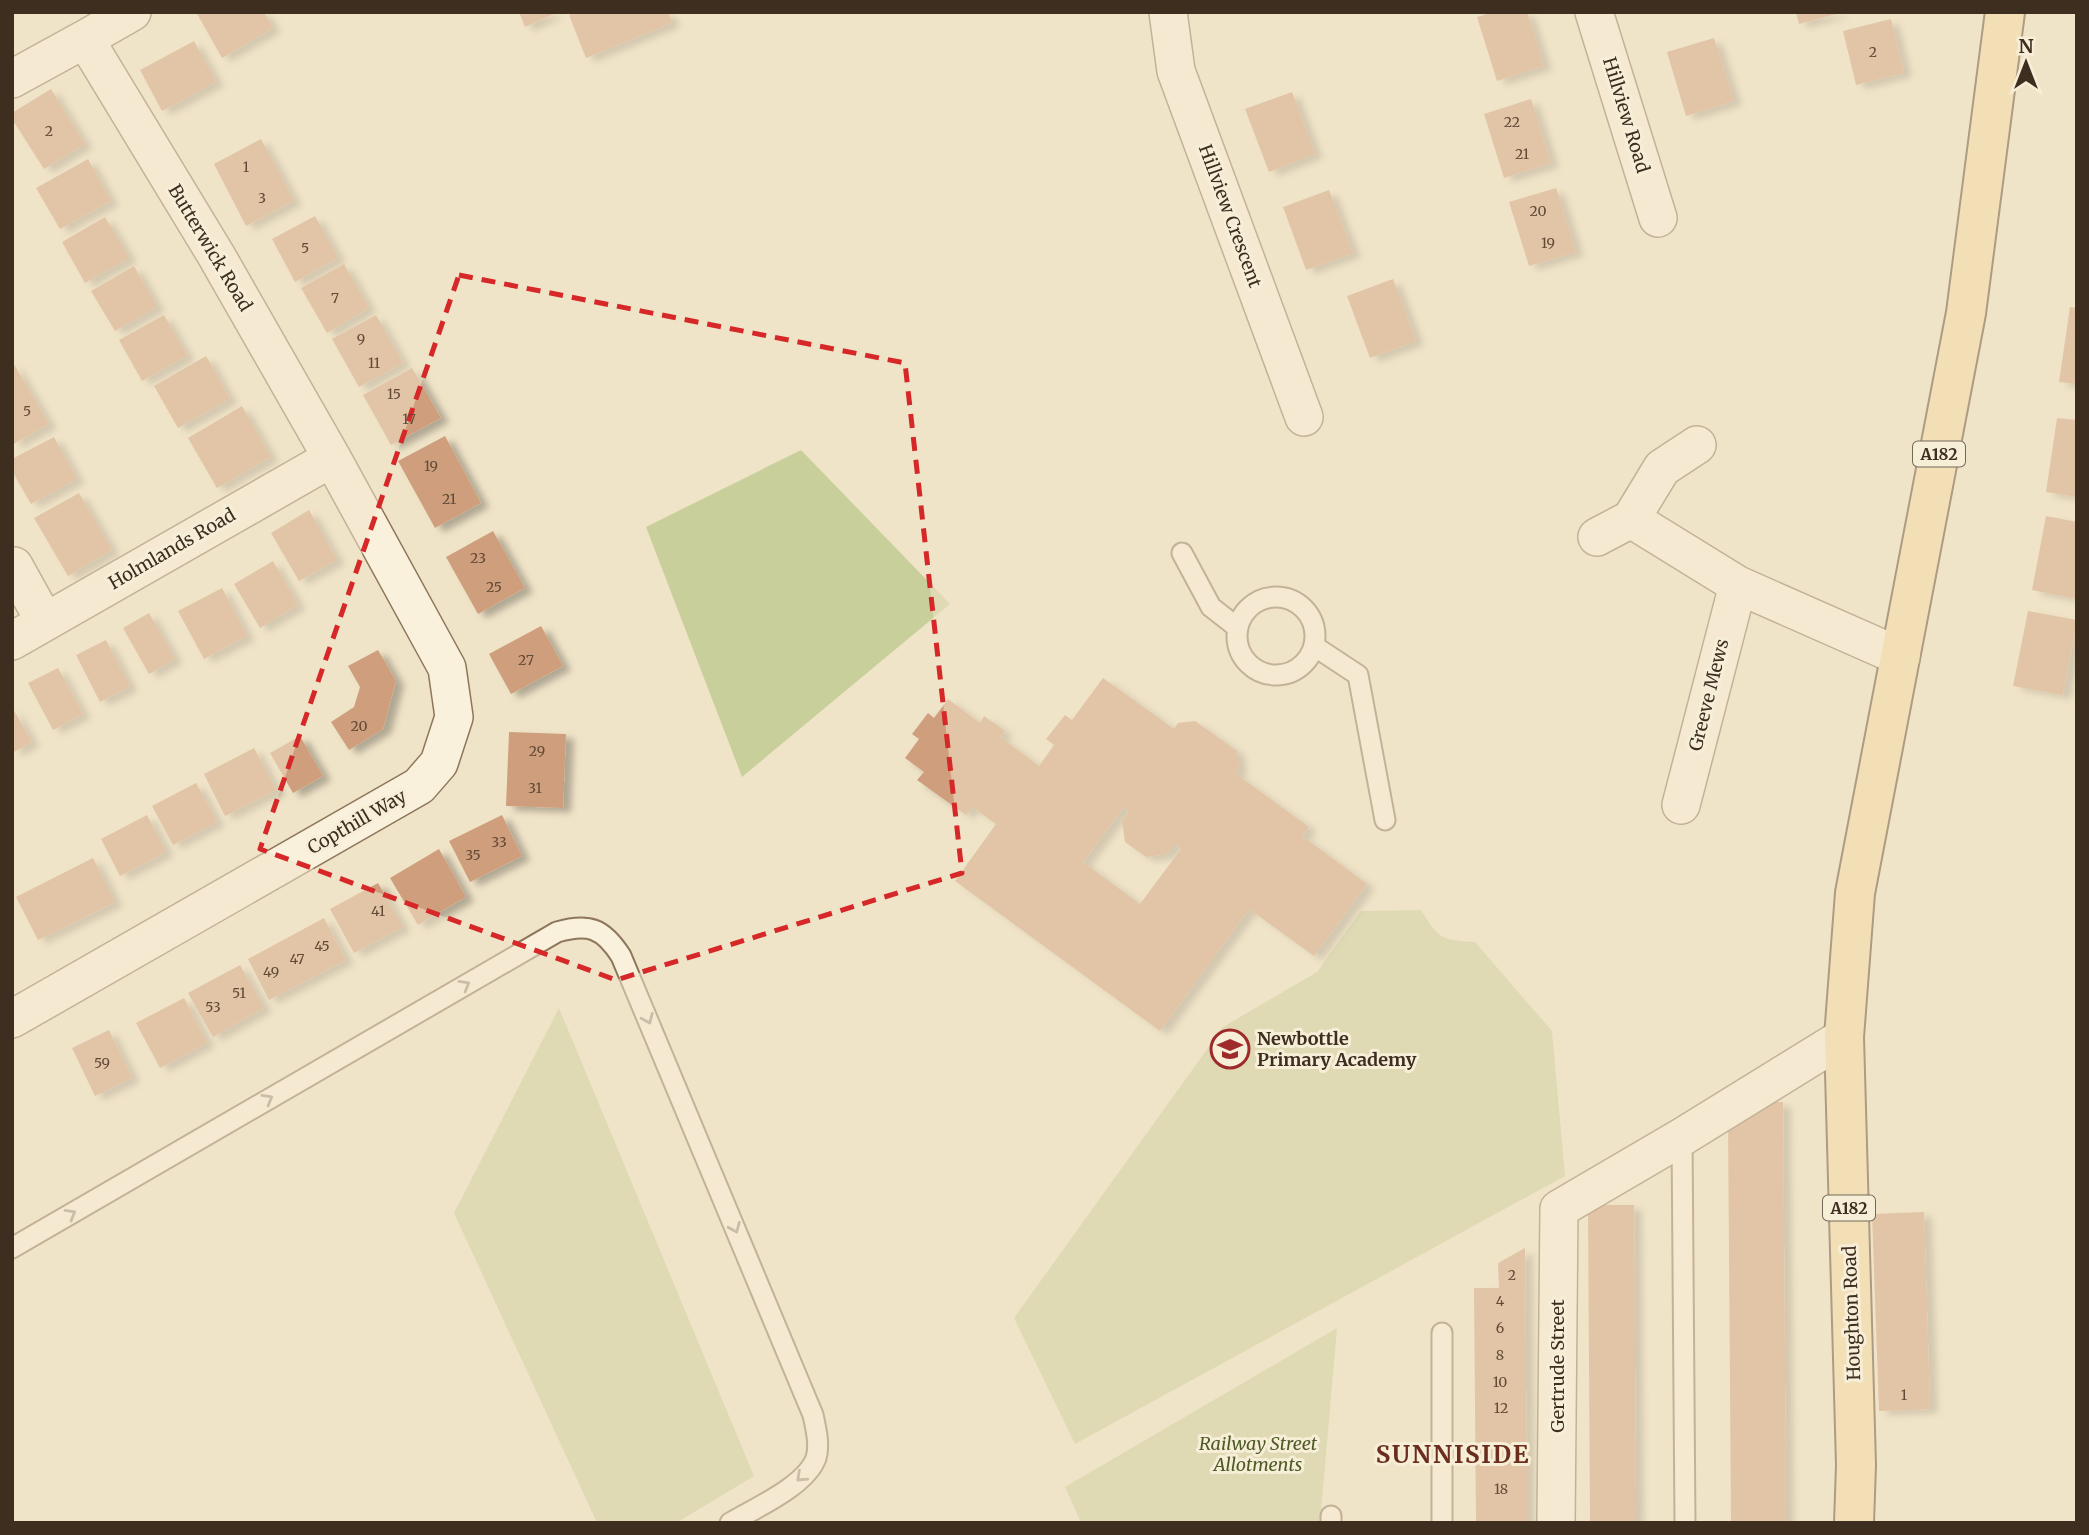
<svg xmlns="http://www.w3.org/2000/svg" width="2089" height="1535" viewBox="0 0 2089 1535" font-family="Merriweather,serif">
<style>
.green{fill:#c9cf9b}
.building{fill:#cf9f7d;fill-rule:evenodd;filter:url(#shadow)}
.lines{fill:none;stroke-linecap:round;stroke-linejoin:round}
.lane-casing{stroke:#8d765c;stroke-width:23}
.street-casing{stroke:#8d765c;stroke-width:40}
.primary-casing{stroke:#5b4430;stroke-width:42}
.lane{stroke:#faf1dc;stroke-width:19}
.street{stroke:#faf1dc;stroke-width:37}
.primary{stroke:#f3d9a0;stroke-width:38}
.oneway{stroke:#9c907e}
.marked{fill:none;stroke:#d62828;stroke-width:5;stroke-dasharray:14 9;stroke-linejoin:round}
.labels{text-anchor:middle;stroke-width:6;stroke-linejoin:round;paint-order:stroke}
.number-label{font-size:14px;fill:#624a37}
.shield{fill:#f7eed8;stroke:#756857;stroke-width:2}
.shield-label{font-size:16px;font-weight:bold;fill:#3d2e20}
.street-label{font-size:18px;fill:#3d2e20;stroke:#f7eed8}
.poi-label{font-size:18px;font-weight:bold;fill:#3d2e20;stroke:#f7eed8;text-anchor:start}
.park-label{font-size:18px;font-style:italic;fill:#4d5a26;stroke:#f7eed8}
.district-label{font-size:24px;font-weight:bold;letter-spacing:2px;fill:#6b2e1e;stroke:#f7eed8}
</style>
<defs>
<filter id="shadow"><feDropShadow dx="8" dy="4.5" stdDeviation="3.5" flood-color="#0004"/></filter>
</defs>
<rect width="100%" height="100%" fill="#f0e4c8"/>
<path class="green" d="M801,450L950,604L742,777L646,527Z
M1421,910C1439,939 1441,940 1475,942L1552,1031L1565,1176L1075,1444L1014,1318L1223,1027L1317,972L1361,911Z
M559,1008L754,1476L676,1523H597L454,1213Z
M1337,1328L1320,1523H1081L1065,1487Z"/>
<path class="building" d="M196,12H264L273,28L222,58Z
M519,12H558L525,27Z
M577,12H668L672,23L586,58L569,15Z
M1493,12H1527L1544,66L1497,81L1477,17Z
M1796,12H1840V13L1799,24Z
M1891,19L1904,73L1856,85L1843,31Z
M1714,38L1734,101L1686,116L1667,52Z
M194,41L216,82L162,111L140,70Z
M51,89L85,144L44,169L12,119V113Z
M1292,92L1315,154L1269,172L1245,109Z
M1531,99L1551,163L1504,178L1484,114Z
M261,139L294,201L246,226L214,164Z
M88,159L111,201L60,229L36,188Z
M1556,188L1576,252L1529,266L1509,202Z
M1329,190L1353,253L1306,270L1283,207Z
M315,216L338,258L295,282L272,239Z
M105,217L129,258L85,283L62,242Z
M344,264L369,308L327,333L301,288Z
M134,266L157,307L115,331L91,291Z
M1393,279L1416,341L1370,358L1347,296Z
M2070,307L2077,308V384L2059,382Z
M164,315L187,356L142,381L119,340Z
M376,315L403,363L359,387L332,339Z
M206,356L230,399L178,428L154,386Z
M12,361L49,424L12,445Z
M412,368L441,418L391,445L363,395Z
M242,406L271,457L217,488L188,438Z
M2057,418L2077,420V497L2046,492Z
M445,436L481,503L435,528L398,461Z
M54,437L77,479L31,504L12,471V459Z
M79,493L112,550L68,576L34,518Z
M309,510L337,560L299,581L271,533Z
M2046,516L2077,522V599L2032,590Z
M493,531L525,588L478,614L446,557Z
M273,561L298,605L260,628L234,584Z
M222,588L247,636L204,659L178,611Z
M2028,611L2077,620L2063,695L2013,686Z
M149,613L175,659L149,674L123,628Z
M541,626L563,666L511,694L489,654Z
M106,640L130,687L100,702L76,655Z
M378,650L396,681L383,729L349,750L331,722L354,707L360,687L348,666Z
M58,668L83,714L53,730L28,683Z
M1103,678L1174,729L1178,723L1195,721L1237,751L1239,768L1236,774L1309,827L1302,836L1367,884L1314,956L1249,909L1160,1031L955,881L996,824L972,807L966,815L917,780L924,772L905,758L919,739L912,734L928,713L934,718L948,699L980,723L984,716L1005,731L1000,737L1039,766L1054,745L1046,739L1065,715L1072,720ZM1124,807L1129,811L1122,821L1125,842L1146,857L1167,854L1175,844L1181,849L1140,904L1083,862Z
M12,707L32,742L12,753Z
M509,732L566,734L563,808L506,806Z
M300,736L323,776L293,793L270,753Z
M254,748L276,790L225,816L204,774Z
M196,783L217,822L173,845L152,806Z
M147,815L166,852L120,876L101,839Z
M502,815L522,856L470,882L449,841Z
M439,849L466,897L418,925L390,878Z
M93,858L115,902L38,940L16,897Z
M378,883L403,927L354,953L330,909Z
M324,918L346,960L269,1000L248,959Z
M240,965L264,1008L213,1037L188,993Z
M184,998L207,1043L160,1068L136,1023Z
M109,1030L132,1078L95,1096L72,1048Z
M1755,1102H1783L1786,1523H1731L1728,1118Z
M1588,1205H1634L1636,1523H1590Z
M1924,1212L1930,1409L1879,1411L1872,1214Z
M1525,1248L1527,1523H1476L1474,1288H1499L1498,1263Z"/>
<g class="lines">
<defs>
<path id="lane" d="M1182,553L1211,607L1238,628
M1237 636a39 39 0 1 1 78 0a39 39 0 1 1-78 0Z
M1314,646L1358,675L1385,820
M1682,1137L1685,1523
M12,1248L557,932C589,923 603,928 621,956L813,1415C816,1429 820,1445 816,1458C806,1486 755,1508 730,1523
M1331,1516V1523
M1442,1523V1333"/>
<path id="street" d="M1168,12L1176,71L1304,417
M1594,12L1658,218
M85,39L132,12
M12,79L85,39L216,255L332,458L447,668L454,717L439,763L419,786L12,1019
M1631,519L1738,585L1901,657
M1597,537L1631,519L1662,468L1697,445
M14,566L45,622
M12,641L332,458
M1681,805L1738,585
M1556,1523L1559,1209L1682,1137L1844,1037"/>
<path id="primary" d="M1854,1523L1856,1465L1844,1037L1855,893L1966,313L2005,12"/>
</defs>
<use href="#lane" class="lane-casing"/>
<use href="#street" class="street-casing"/>
<use href="#primary" class="primary-casing"/>
<use href="#lane" class="lane"/>
<use href="#street" class="street"/>
<use href="#primary" class="primary"/>
</g>
<defs><path id="oneway-chevron" d="M-2-3.5L2.5 0L-2 3.5" fill="none" stroke-width="1.6" stroke-linecap="round" stroke-linejoin="round" transform="scale(1.75)"/></defs>
<g class="oneway">
<use href="#oneway-chevron" transform="translate(465 985) rotate(-30)"/>
<use href="#oneway-chevron" transform="translate(648 1019) rotate(67)"/>
<use href="#oneway-chevron" transform="translate(268 1099) rotate(-30)"/>
<use href="#oneway-chevron" transform="translate(71 1214) rotate(-30)"/>
<use href="#oneway-chevron" transform="translate(735 1228) rotate(67)"/>
<use href="#oneway-chevron" transform="translate(801 1477) rotate(137)"/>
</g>
<path d="M0 0H2089V1535H0ZM459,275L905,363L962,873L616,980L260,849Z" fill="#f0e4c8" fill-opacity=".55" fill-rule="evenodd"/>
<path class="marked" d="M459,275L905,363L962,873L616,980L260,849Z"/>
<defs>
<symbol id="school-ring" viewBox="-11 -11 22 22"><circle r="9.5" fill="#f7eed8" stroke="#9e2a2b" stroke-width="1.5"/><path d="M0-5L7-2L0 1L-7-2ZM-4 1L0 2.5L4 1V4Q0 6-4 4Z" fill="#9e2a2b"/></symbol>
</defs>
<g fill-rule="evenodd">
<use href="#school-ring" x="1208" y="1027" width="44" height="44"/>
</g>
<g class="labels">
<g class="number-label">
<text x="1873" y="57">2</text>
<text x="1512" y="127">22</text>
<text x="49" y="136">2</text>
<text x="1522" y="159">21</text>
<text x="246" y="172">1</text>
<text x="262" y="203">3</text>
<text x="1538" y="216">20</text>
<text x="1548" y="248">19</text>
<text x="305" y="253">5</text>
<text x="335" y="303">7</text>
<text x="361" y="344">9</text>
<text x="374" y="368">11</text>
<text x="394" y="399">15</text>
<text x="27" y="416">5</text>
<text x="409" y="424">17</text>
<text x="431" y="471">19</text>
<text x="449" y="504">21</text>
<text x="478" y="563">23</text>
<text x="494" y="592">25</text>
<text x="526" y="665">27</text>
<text x="359" y="731">20</text>
<text x="537" y="756">29</text>
<text x="535" y="793">31</text>
<text x="499" y="847">33</text>
<text x="473" y="860">35</text>
<text x="378" y="916">41</text>
<text x="322" y="951">45</text>
<text x="297" y="964">47</text>
<text x="271" y="977">49</text>
<text x="239" y="998">51</text>
<text x="213" y="1012">53</text>
<text x="102" y="1068">59</text>
<text x="1512" y="1280">2</text>
<text x="1500" y="1306">4</text>
<text x="1500" y="1333">6</text>
<text x="1500" y="1360">8</text>
<text x="1500" y="1387">10</text>
<text x="1904" y="1400">1</text>
<text x="1501" y="1413">12</text>
<text x="1501" y="1494">18</text>
</g>
<g class="shield">
<rect x="1913" y="441.5" width="52" height="25" rx="5"/>
<rect x="1823" y="1195.5" width="52" height="25" rx="5"/>
</g>
<g class="shield-label">
<text x="1939" y="460">A182</text>
<text x="1849" y="1214">A182</text>
</g>
<g class="street-label">
<text transform="translate(1626 115) rotate(73)" y="6">Hillview Road</text>
<text transform="translate(1230 216) rotate(70)" y="6">Hillview Crescent</text>
<text transform="translate(210 248) rotate(59)" y="6">Butterwick Road</text>
<text transform="translate(172 549) rotate(-30)" y="6">Holmlands Road</text>
<text transform="translate(1709 695) rotate(-76)" y="6">Greeve Mews</text>
<text transform="translate(357 822) rotate(-30)" y="6">Copthill Way</text>
<text transform="translate(1852 1313) rotate(-92)" y="6">Houghton Road</text>
<text transform="translate(1558 1366) rotate(-90)" y="6">Gertrude Street</text>
</g>
<g class="poi-label">
<text x="1257" y="1045">Newbottle<tspan x="1257" dy="21">Primary Academy</tspan></text>
</g>
<g class="park-label">
<text x="1258" y="1450">Railway Street<tspan x="1258" dy="21">Allotments</tspan></text>
</g>
<g class="district-label">
<text x="1453" y="1463">SUNNISIDE</text>
</g>
</g>
<rect width="2089" height="1535" fill="none" stroke="#3d2e20" stroke-width="28"/>
<g transform="translate(2026 63)" stroke="#f7eed8" stroke-width="5" paint-order="stroke">
<path d="M0-5L12 26L0 18L-12 26Z" fill="#3d2e20"/>
<text y="-10" font-size="19" font-weight="bold" text-anchor="middle" fill="#3d2e20">N</text>
</g>
</svg>
